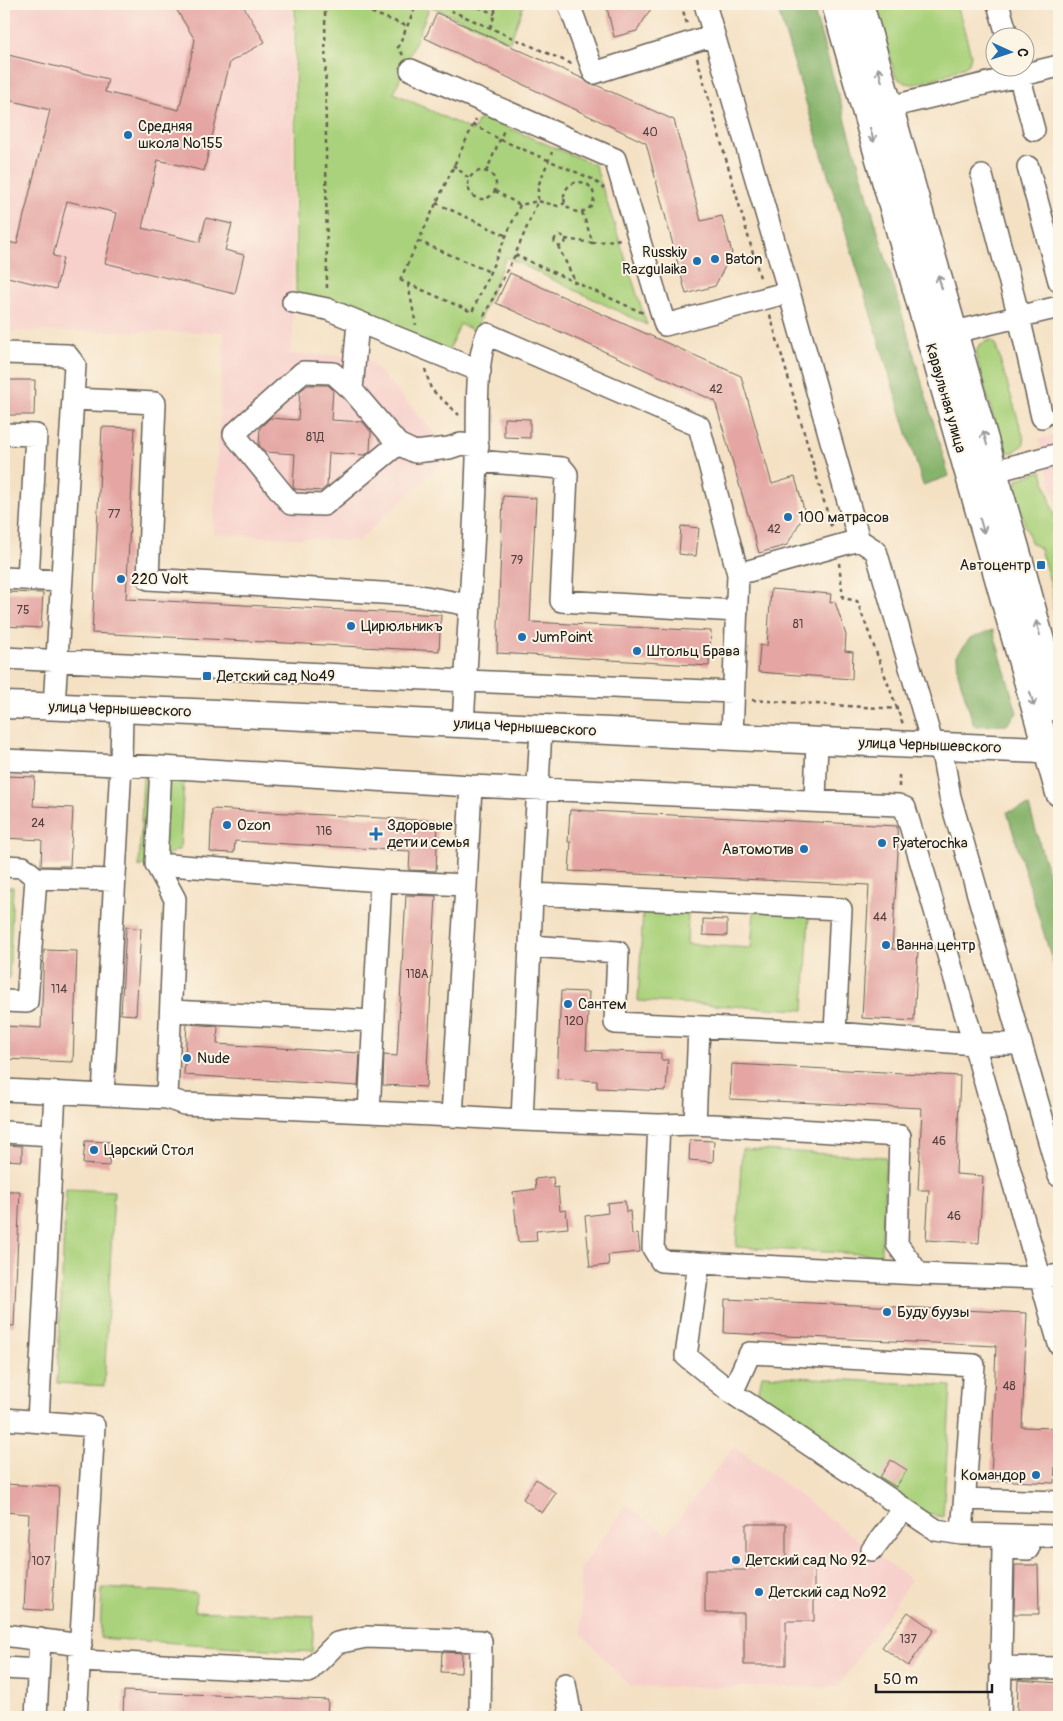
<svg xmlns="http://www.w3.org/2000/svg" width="1063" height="1721" viewBox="0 0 1063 1721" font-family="Pangolin,sans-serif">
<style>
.built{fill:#f7d0cc}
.green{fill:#aad27c;stroke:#63774c}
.forest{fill:#87b46c;stroke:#526844}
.building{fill:#e4a5a3}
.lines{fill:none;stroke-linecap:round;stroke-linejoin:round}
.minor-casing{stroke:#686157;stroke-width:24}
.major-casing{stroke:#686157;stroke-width:29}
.path{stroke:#686157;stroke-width:2.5;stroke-dasharray:4 4;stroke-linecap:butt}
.minor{stroke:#fff;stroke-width:21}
.major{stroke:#fff;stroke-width:26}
.oneway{stroke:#999}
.poi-dot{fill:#1f6fb2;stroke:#fcf5e5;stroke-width:2}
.labels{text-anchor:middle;stroke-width:4;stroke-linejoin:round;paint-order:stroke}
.number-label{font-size:12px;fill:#4e3e3e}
.poi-label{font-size:15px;fill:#1c1c1c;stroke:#fcf5e5;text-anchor:start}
.street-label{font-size:15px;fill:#1c1c1c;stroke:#fcf5e5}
</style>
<rect width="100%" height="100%" fill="#fcf5e5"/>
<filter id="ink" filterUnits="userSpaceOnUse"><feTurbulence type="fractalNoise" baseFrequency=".02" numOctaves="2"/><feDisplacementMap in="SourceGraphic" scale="10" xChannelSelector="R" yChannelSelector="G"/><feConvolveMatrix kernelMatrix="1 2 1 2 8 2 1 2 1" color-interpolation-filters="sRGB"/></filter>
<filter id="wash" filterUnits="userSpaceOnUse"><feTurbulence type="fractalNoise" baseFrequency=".0096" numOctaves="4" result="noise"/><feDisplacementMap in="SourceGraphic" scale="20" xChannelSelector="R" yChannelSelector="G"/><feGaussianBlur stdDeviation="1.12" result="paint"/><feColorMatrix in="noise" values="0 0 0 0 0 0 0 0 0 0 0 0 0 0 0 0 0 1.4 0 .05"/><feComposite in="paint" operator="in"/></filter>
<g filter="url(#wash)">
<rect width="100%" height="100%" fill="#f4e1c4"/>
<path class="built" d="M4,4H292L293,332L290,354L366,357L453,453L358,541L213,534L224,332L4,331Z
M1059,433V513L1039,439Z
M734,1446L911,1580L838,1687H630L582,1634L580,1570L626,1505L667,1534Z"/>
<path class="green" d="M295,4H524L510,42L430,6L394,93L473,131L481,116L595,165L647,325L506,257L475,331L460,324L448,353L296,294Z
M876,4H957L971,55L969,63C961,70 924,83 913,84C906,84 901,81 895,76Z
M990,340L995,343L1024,439V444L1014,452L1005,453L1002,448L976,357L977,350L979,345Z
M1042,471L1059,532V655L1054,635L1053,591L1040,549L1031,542L1014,492L1018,479Z
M143,778L184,780L180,849L139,867Z
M4,887H13L9,979H4Z
M643,910L688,912L687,944L751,948L754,911L809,914L804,1010L638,1001Z
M742,1149L886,1157L881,1255L736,1247Z
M66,1189L114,1191L104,1386L57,1383Z
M762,1375L951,1386L943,1517L924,1513L757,1398Z
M102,1588L196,1593L195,1611L314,1616L312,1652L100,1638Z"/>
<path class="forest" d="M776,4H812L949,476L923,485Z
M993,630L1017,713L1007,725L974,726L958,673L957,655L970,638Z
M1029,806L1059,912V983L1007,812Z"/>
<g id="blocks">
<path class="building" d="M173,4H242L265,42L230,62L204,171L158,160L142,228L200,242L206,218L232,224L225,250L244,255L235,294L105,263L117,213L67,201L53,256L63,258L56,289L4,276V241L17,244L50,110L4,99V54L108,79L105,92L179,110L195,40Z
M606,4H654L637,31L614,37Z
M437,13L584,79L591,85H596L674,120L701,221L722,216L732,253L715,286L686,294L646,143L425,38Z
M510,273L741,376L772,484L795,477L805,513L787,545L759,553L715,401L496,303Z
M4,380H35L34,415H4Z
M308,385H328L333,390L331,420L363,422L371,432L370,451L365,455L329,453L327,486L321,491L295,489L293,486L295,454L265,452L259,445L260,428L270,418L298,420L300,391Z
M504,418L530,419V438L504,437Z
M102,427L135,428L126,599L441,615L439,651L92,633Z
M503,496L536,498L530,622L711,631L709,666L497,653Z
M681,526L699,528L696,556L679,554Z
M771,589L831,594L830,603L835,602L846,635L845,651L853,652L852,679L758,672L760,645L767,646Z
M4,592L43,593L41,628L4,626Z
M4,776L35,777L33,806L73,808L70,866H41L42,840L4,838Z
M212,809L438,821L436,871L409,870L410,851L235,841L234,853L210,852Z
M570,810L897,826L898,853L892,949L918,950L914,1021L862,1018L869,885L569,871L571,842H568Z
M406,895L436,896L426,1087L383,1085L384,1055L397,1056Z
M703,919L727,920V936L703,935Z
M126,927L141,928L136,1015L121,1014Z
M44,950L77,951L73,1062L4,1059V1026L41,1028Z
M561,991L589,992L586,1050L661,1053V1060H668L666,1091L597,1088V1081L557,1078Z
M187,1024L218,1026L217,1044L360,1053L358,1086L184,1075Z
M732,1064L960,1076L956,1174L983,1176L979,1243L926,1240L929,1190H918L922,1108L730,1099Z
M690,1140L714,1141L713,1162L689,1160Z
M85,1141L111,1142L109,1166L83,1164Z
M4,1145L22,1146V1161L4,1160Z
M553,1177L554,1188L558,1187L560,1211L566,1210L568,1228L536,1231L537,1241L518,1242L513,1192L536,1189L535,1179Z
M4,1191H20L14,1326L4,1325Z
M625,1201L626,1212L630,1211L632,1235L638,1234L640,1252L608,1255L609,1265L590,1267L585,1216L608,1213L607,1203Z
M725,1299L1027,1313L1022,1427L1057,1428L1054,1483L991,1480L996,1346L724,1333Z
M891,1460L907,1470L896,1487L880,1477Z
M536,1479L556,1493L542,1513L523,1499Z
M4,1484L59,1487L52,1611L24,1609L29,1514L4,1512Z
M746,1524H786V1561H814V1621H786V1665H744V1613H705V1570H746Z
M1015,1565H1038L1039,1614H1014Z
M908,1612L934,1630L908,1666L882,1647Z
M442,1652L462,1653L461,1673L441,1672Z
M1018,1680L1059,1683V1716L1017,1714Z
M124,1691L328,1700L327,1717H123Z"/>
</g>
</g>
<g filter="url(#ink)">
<use href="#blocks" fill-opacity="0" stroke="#686157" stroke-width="1"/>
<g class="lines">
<defs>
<path id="minor" d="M569,4L594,73L714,35
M998,4L1008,38
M1017,68L1034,130
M411,70L615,159L665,325L789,292L705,4
M889,107L1059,66
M1028,167L1059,281
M982,176L1019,317L1042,417
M789,292L859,540L876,551L933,746
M293,302L327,309L480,371
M955,332L1059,307
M4,353L67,355L75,365L54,706
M352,390L358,322
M74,399L155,403L148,579L415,595L469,605
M4,434L36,435L28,579
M398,444L324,505L291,504L234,434L303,372L333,373L352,390L398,444L415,452L449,448L461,444L478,446
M477,461L562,468L567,474L561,601L737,611
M995,471L1059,454
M4,578L61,581
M4,658L466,681L733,692
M463,724C468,636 474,547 477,459C478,423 474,366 487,334L699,426L738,574L859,540
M541,729L532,894L841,909L835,1033
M732,736L738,574
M941,746L950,797L1059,1176
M4,760L161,767L156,864L175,899L167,1098L4,1090
M161,767L471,786L466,885
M471,786L898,805L905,808L974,1044L1059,1344
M815,801L817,741
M156,864L381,881L369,1112L184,1104L167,1098
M4,866L23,867L36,878L114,880
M530,946L532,894
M4,1001L27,1002L36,878
M171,1011L374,1021
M103,1095L121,765L122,710
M369,1112L452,1116L466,885L381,881
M452,1116L522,1120
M695,1124L699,1027
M659,1125L653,1248L661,1261L699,1263
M4,1132L52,1135
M919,1274L897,1244L900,1136L695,1124L659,1125L522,1120L530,946L618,952L615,1023L835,1033L974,1044H1021
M1059,1275L1040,1278L919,1274L699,1263L686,1356L732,1393L936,1530L962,1534L1059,1536
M732,1393L750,1353L974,1365L962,1534
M4,1419L94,1426L76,1717
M38,1421L55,1092
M965,1499L1059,1502
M872,1550L903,1510
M4,1635L81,1645
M80,1661L308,1672L337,1643L366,1637L481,1641L480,1717
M1000,1667L1059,1668
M4,1668L38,1670
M565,1684L571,1717
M36,1717L40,1639
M1000,1717L1003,1548L1028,1549"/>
<path id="major" d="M835,4L1059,793
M860,4L1022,569L1059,709
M4,705C351,716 699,738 1046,750L1059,747"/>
</defs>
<use href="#minor" class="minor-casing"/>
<use href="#major" class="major-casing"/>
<path class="path" d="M325,4L327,292
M349,4L407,26
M436,4L572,64
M471,4L495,14
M681,4L687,24
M490,28L495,14V4
M403,55L398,47L417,4
M697,58L761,281
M473,124L499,139L592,179L604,188
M453,165L470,179
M468 185a14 14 0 1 1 28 0a14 14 0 1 1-28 0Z
M486,172L504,130
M564 197a15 15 0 1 1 30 0a15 15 0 1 1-30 0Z
M495,191L520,205L538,201L558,206L565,203
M436,203L507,236
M582,212L593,243L621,239
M554.5 241a5.5 5.5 0 1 1 11 0a5.5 5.5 0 1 1-11 0Z
M565,239L593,243
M418,241L490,272
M558,246L575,281
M515,255L643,313
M400,280L476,119
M400,280L472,312L520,205
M408,284L416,325
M770,315L832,529
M484,316L515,255L538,201V186L552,152
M425,369L431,389L459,415
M839,563L843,598L857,601L903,724
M752,700L898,709
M899,787V771"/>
<use href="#minor" class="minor"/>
<use href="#major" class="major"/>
</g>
<defs><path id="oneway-shaft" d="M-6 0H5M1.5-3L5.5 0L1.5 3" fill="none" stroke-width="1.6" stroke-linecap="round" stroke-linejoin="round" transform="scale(1.25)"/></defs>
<g class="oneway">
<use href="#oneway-shaft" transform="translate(880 75) rotate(-106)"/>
<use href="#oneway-shaft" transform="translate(872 135) rotate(74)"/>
<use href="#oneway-shaft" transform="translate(940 282) rotate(-106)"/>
<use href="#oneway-shaft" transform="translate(985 438) rotate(-106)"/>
<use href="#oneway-shaft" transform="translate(982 526) rotate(74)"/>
<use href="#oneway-shaft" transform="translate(1038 628) rotate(-105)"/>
<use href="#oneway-shaft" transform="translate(1032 699) rotate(74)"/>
</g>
</g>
<g class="poi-dot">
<circle cx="128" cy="135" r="5"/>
<circle cx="715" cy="259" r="5"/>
<circle cx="697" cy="261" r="5"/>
<circle cx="788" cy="517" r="5"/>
<rect x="1036" y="560" width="10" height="10" rx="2.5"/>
<circle cx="121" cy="579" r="5"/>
<circle cx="351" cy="626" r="5"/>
<circle cx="522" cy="637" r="5"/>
<circle cx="637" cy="651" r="5"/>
<rect x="202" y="671" width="10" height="10" rx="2.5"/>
<circle cx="227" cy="825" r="5"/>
<path d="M373.5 826.5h5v5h5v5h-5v5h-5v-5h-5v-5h5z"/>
<circle cx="882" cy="843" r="5"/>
<circle cx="804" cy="849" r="5"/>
<circle cx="886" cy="945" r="5"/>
<circle cx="568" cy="1004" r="5"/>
<circle cx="187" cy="1058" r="5"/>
<circle cx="94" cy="1150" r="5"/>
<circle cx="887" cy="1312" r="5"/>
<circle cx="1036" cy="1475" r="5"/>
<circle cx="736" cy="1560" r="5"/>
<circle cx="759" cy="1592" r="5"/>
</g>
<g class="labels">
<g class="number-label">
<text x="650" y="136">40</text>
<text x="716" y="393">42</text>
<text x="315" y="441">81Д</text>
<text x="114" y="518">77</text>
<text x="774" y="533">42</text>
<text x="517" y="564">79</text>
<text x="23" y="614">75</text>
<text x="798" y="628">81</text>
<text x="38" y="827">24</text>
<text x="324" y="835">116</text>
<text x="880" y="921">44</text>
<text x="417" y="978">118А</text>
<text x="59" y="993">114</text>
<text x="574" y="1025">120</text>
<text x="939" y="1145">46</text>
<text x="954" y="1220">46</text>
<text x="1009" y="1390">48</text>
<text x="41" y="1565">107</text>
<text x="908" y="1643">137</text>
</g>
<g class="poi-label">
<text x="138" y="131">Средняя<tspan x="138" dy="17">школа №155</tspan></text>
<text x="687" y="257" text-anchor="end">Russkiy<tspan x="687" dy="17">Razgulaika</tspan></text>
<text x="725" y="264">Baton</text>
<text x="798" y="522">100 матрасов</text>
<text x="1031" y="570" text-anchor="end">Автоцентр</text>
<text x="131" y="584">220 Volt</text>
<text x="361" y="631">Цирюльникъ</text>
<text x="532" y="642">JumPoint</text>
<text x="647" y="656">Штольц Брава</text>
<text x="217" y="681">Детский сад №49</text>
<text x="237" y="830">Ozon</text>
<text x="387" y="830">Здоровые<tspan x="387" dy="17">дети и семья</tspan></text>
<text x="892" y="848">Pyaterochka</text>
<text x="794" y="854" text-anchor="end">Автомотив</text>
<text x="896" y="950">Ванна центр</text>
<text x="578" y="1009">Сантем</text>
<text x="197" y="1063">Nude</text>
<text x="104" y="1155">Царский Стол</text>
<text x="897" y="1317">Буду буузы</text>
<text x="1026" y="1480" text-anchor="end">Командор</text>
<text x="746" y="1565">Детский сад № 92</text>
<text x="769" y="1597">Детский сад №92</text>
</g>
<g class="street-label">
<text transform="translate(946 398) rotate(74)" y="5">Караульная улица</text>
<text transform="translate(120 709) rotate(2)" y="5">улица Чернышевского</text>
<text transform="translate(525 727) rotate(3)" y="5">улица Чернышевского</text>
<text transform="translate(930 745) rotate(2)" y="5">улица Чернышевского</text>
</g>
</g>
<rect width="1063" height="1721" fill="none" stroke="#fcf5e5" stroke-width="20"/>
<g transform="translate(1010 52) rotate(93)"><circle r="24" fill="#fcf5e5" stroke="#a29e95"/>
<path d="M0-4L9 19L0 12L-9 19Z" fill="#1f6fb2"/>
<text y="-8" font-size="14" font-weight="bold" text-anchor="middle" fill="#1c1c1c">С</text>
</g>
<path d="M876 1684v8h116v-8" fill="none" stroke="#1c1c1c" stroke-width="2.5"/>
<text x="883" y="1684" font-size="15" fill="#1c1c1c" stroke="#fcf5e5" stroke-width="4" paint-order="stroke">50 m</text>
</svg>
